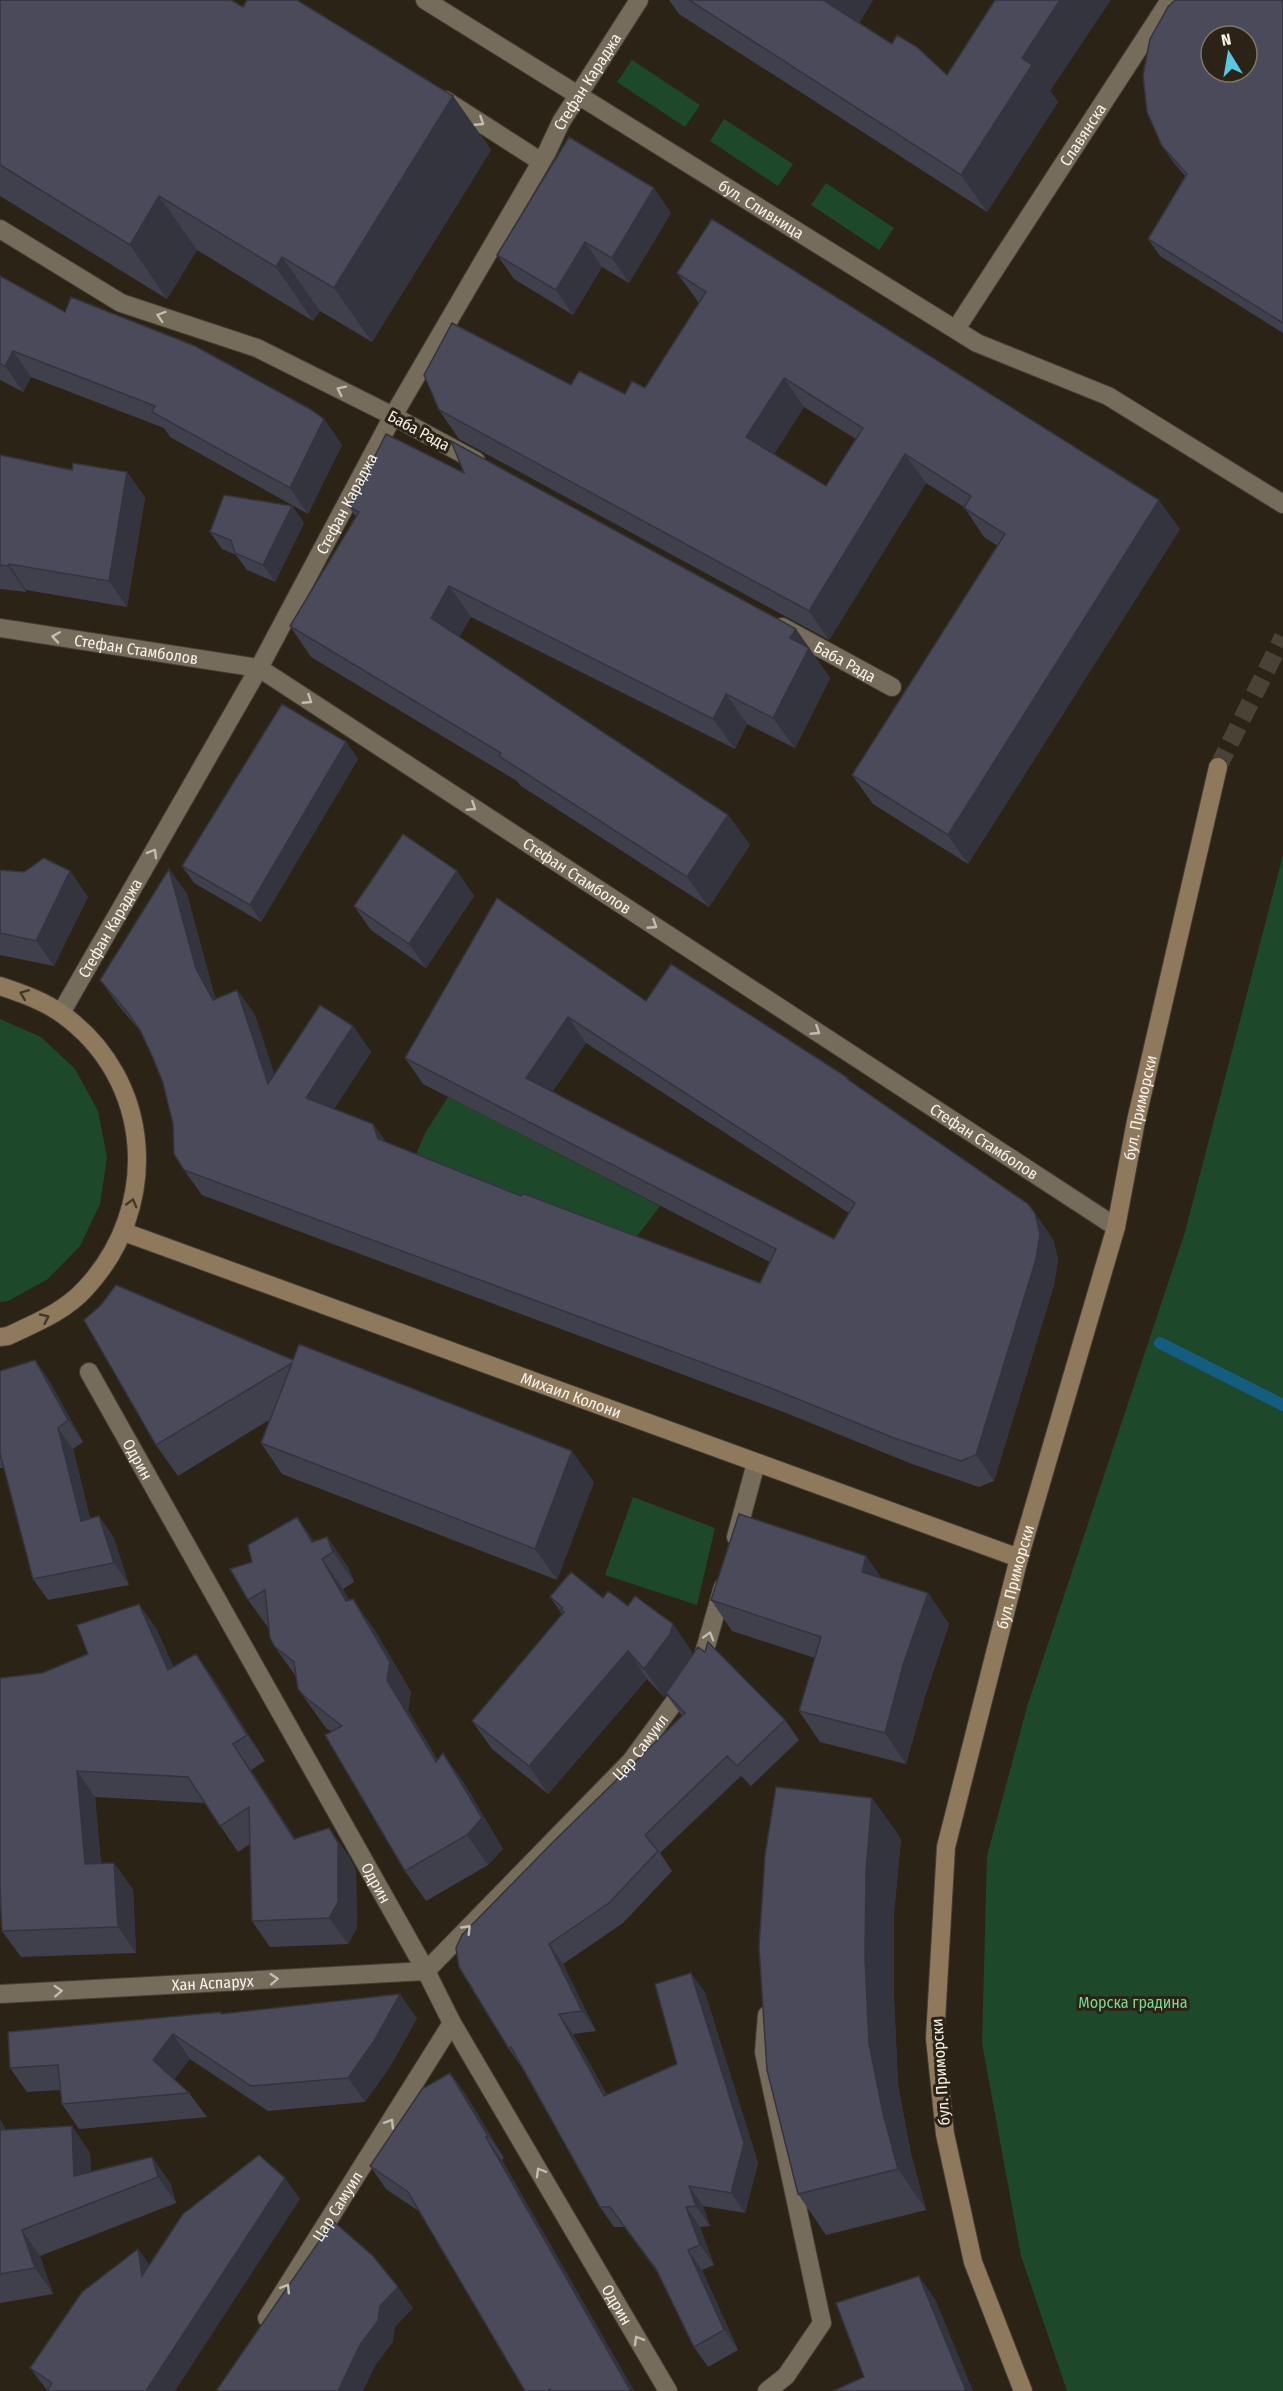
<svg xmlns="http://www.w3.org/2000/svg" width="1283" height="2391" viewBox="0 0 1283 2391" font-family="'Fira Sans Condensed',sans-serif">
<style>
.green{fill:#1d492a}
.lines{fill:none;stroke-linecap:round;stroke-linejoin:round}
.stream{stroke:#145c80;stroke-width:12}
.secondary-tunnel{stroke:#4a4236;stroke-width:18;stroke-dasharray:18 9;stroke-linecap:butt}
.lane-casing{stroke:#463f35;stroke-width:20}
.street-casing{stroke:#463f35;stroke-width:20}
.secondary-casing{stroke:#463f35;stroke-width:20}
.lane{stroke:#756c5c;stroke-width:18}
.street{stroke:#756c5c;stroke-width:18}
.secondary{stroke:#8f795d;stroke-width:18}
.wall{fill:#40404d;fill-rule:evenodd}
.shaded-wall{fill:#34343f}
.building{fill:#4a4a5a;stroke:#34343f;stroke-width:1.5;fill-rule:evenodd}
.oneway{stroke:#c3bcb1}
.oneway2{stroke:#443828}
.labels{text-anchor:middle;stroke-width:6;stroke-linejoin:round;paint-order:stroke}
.street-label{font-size:16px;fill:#f7f2e9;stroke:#2b2316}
.park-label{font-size:16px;fill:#76da90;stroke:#2b2316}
</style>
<rect width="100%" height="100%" fill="#2b2316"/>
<path class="green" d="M632,60L700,105L685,127L617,82Z
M724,119L793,164L778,186L710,141Z
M826,183L894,228L879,250L811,205Z
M1283,855V2391H1067L1021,2256L982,2043L987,1856L1027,1707L1185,1232Z
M0,1019L41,1037L75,1069L98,1111L107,1157L100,1204L80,1246L48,1279L8,1301L0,1302Z
M448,1097L660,1206L631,1244L413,1162L425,1133Z
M633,1497L715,1528L697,1605L605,1575Z"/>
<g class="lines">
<path class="stream" d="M1160,1343L1283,1405"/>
<path class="secondary-tunnel" d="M1218,767L1283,637"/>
<defs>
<path id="lane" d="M445,100L540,161
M0,229L121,303L257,348L393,416
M767,2391L786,2376L822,2323L764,2052L767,2015"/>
<g id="street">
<path id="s1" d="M425,0L977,343L1108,396L1283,504"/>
<path id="s2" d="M956,329L1170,0"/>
<path d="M393,416L476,461"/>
<path id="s3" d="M782,627L892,687"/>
<path id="s4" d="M0,628L259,668L1116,1227"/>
<path id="s5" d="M61,1013L259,668L393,416L547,152L561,122L639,0"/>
<path id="s6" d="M89,1372L426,1971L452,2023L668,2391"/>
<path d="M736,1537L756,1463"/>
<path id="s7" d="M426,1971L631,1761L700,1667L723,1587"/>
<path id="s8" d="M0,1994L426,1971"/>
<path id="s9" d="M267,2318L452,2023"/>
</g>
<g id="secondary">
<path d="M0,986C21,993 44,1001 62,1014C154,1080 161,1208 85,1289C64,1312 35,1323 8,1336L0,1337"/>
<path id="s10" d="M124,1232L1019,1558"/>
<path id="s11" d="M1023,2391L973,2262L945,2134L935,2038L946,1847L1019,1558L1116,1227L1136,1121L1218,767"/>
</g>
</defs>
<use href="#lane" class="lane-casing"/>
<use href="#street" class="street-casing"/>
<use href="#secondary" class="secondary-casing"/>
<use href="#lane" class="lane"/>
<use href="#street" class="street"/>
<use href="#secondary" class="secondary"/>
</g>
<path class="wall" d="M0,0L243,7L453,96L491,150L372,342L320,311L313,321L197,250L167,299L0,196Z
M669,0H873L859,23L892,44L947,75L1050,91L1058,102L987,212L679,14Z
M1283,0V333L1160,256L1148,239L1185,176L1174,163L1162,146Z
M671,213L629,283L602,267L573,315L514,279L497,255Z
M677,273L1180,529L968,864L873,804L852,775L998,546L984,537L964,507L926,483L829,640L459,439L439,410L625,394L645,388L699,303ZM804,407L856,439L826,486L774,454Z
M0,276L65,312L324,419L342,445L308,514L170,437L164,428L31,377L23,392L0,380Z
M0,455L145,497L127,607L26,590V592L0,589Z
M464,473L796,629L830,678L795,748L747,724L735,749L471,617L459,637L728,815L750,845L709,907L521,786L517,781L311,657L290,626L356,517L349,507Z
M292,506L304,523L275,582L247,570L236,555L222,549L210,532Z
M346,742L358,759L261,922L194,883L182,866Z
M169,869L187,894L214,994L216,999L237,990L255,1015L274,1074L353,1026L371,1052L334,1109L373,1124L386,1142L521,1196L760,1283L770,1262L423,1084L405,1058L497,898L646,1001L848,1078L851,1082L1053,1239L1058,1259L1054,1285L994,1481L979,1487L912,1464L786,1413L202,1195L184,1170L163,1083L153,1058L141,1032L118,1005L100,980ZM586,1043L849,1213L834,1239L552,1092Z
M0,870L24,872L70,871L88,897L54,966L0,955Z
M457,871L474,896L426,968L371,930L354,906Z
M35,1360L50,1382L83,1442L73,1449L90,1518L99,1516L114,1538L129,1585L48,1600L33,1579L4,1468H0V1371Z
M293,1360L594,1482L557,1580L282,1474L261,1443L269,1420L178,1476L156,1445Z
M327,1537L348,1567L354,1582L343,1589L349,1600L374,1629L411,1692L408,1710L437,1760L464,1783L503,1849L488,1865L426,1901L405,1871L332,1732L326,1728L298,1689L297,1678L275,1647L270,1630L248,1600L252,1562Z
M866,1556L881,1578L928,1593L949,1624L925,1696L906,1764L820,1742L799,1711L815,1658L732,1631L711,1600Z
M550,1597L603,1598L673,1624L692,1652L691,1656L785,1720L799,1740L751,1786L741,1776L660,1853L672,1871L623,1923L563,1964L596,2031L573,2034L607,2095L677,2064L691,1973L705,1993L758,2163L745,2213L703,2206L710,2226L700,2227L714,2265L702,2270L738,2350L708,2367L694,2347L657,2272L624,2227H614L600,2207L522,2068L509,2049L459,1967L682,1716L666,1694L664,1697L647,1679L548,1794L492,1749L472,1721L562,1614Z
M139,1604L157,1630L173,1667L196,1654L214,1680L265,1761L251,1770L295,1839L348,1855L356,1870L357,1928L348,1944L270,1947L252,1921L250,1844L238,1852L205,1803L95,1797L101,1863L133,1889L136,1953L21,1957L2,1931L42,1673L88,1654Z
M872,1798L901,1839L894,1913V1998L898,2085L911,2154L926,2210L826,2235L798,2194Z
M221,2012L222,2013L417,2018L391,2065L365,2102L268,2111L190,2059L174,2079L189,2093L207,2117L79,2129L62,2104L61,2090L27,2092L10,2068Z
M450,2073L466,2095L504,2158L502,2160L634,2391H525L420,2212L386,2189L370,2166Z
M0,2120L5,2127V2130L72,2126L90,2153L91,2171L152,2157L170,2183L176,2203L40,2256L53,2294L0,2303Z
M300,2199L47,2390L30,2368L138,2249L149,2265Z"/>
<path class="shaded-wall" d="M823,0H873L849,38Z
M1060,0H1111L1050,91L1058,102L987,212L961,175L1022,58Z
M453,96L491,150L372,342L334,288Z
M654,188L671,213L629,283L612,258Z
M159,196L197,250L167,299L130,245Z
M585,242L602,267L573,315L556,290Z
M282,257L320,311L313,321L276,267Z
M13,351L31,377L23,392L5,366Z
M784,378L804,407L766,466L746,437Z
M324,419L342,445L308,514L290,488Z
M905,454L926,483L829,640L809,611Z
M127,472L145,497L127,607L109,581Z
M1159,500L1180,529L968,864L948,835Z
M292,506L304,523L275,582L263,565Z
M9,564L26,590V592L8,566Z
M449,586L471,617L452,649L431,618Z
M796,629L830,678L795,748L773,718L790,638Z
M726,694L747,724L735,749L713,719Z
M346,742L358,759L261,922L250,905Z
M728,815L750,845L709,907L687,877Z
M169,869L187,894L214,994L231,1026L213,1000L196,969Z
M70,871L88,897L54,966L36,941Z
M457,871L474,896L426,968L409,944Z
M237,990L255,1015L286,1110L268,1084Z
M568,1017L586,1043L544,1104L526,1078Z
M353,1026L371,1052L324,1124L306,1098Z
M373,1124L391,1149L378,1139Z
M1035,1213L1053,1239L1058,1259L1054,1285L994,1481L976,1455Z
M35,1360L50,1382L83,1442L68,1420Z
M58,1428L73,1449L96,1542L81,1521Z
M572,1451L594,1482L557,1580L535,1549Z
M99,1516L114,1538L129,1585L114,1563Z
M297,1517L318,1547L312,1542Z
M327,1537L348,1567L354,1582L333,1552Z
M866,1556L888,1587L862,1572Z
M322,1559L343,1589L367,1631L346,1601Z
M928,1593L949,1624L925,1696L906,1764L885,1733L903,1665Z
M353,1599L374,1629L411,1692L408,1710L457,1792L436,1762L387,1680Z
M139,1604L157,1630L187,1696L168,1670Z
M673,1624L692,1652L690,1662L664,1697L644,1669Z
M628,1651L647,1679L548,1794L529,1766Z
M196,1654L214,1680L265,1761L247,1735Z
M233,1744L251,1770L312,1865L294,1839Z
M443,1753L464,1783L503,1849L488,1865L467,1835Z
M77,1771L95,1797L103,1890L85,1864Z
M872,1798L901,1839L894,1913V1998L898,2085L911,2154L926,2210L898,2169L883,2113L869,2044L865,1957L866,1872Z
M329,1828L348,1855L356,1870L357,1928L348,1944L329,1918Z
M114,1863L133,1889L136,1953L118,1927Z
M549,1944L563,1964L596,2031L582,2011Z
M691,1973L705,1993L758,2163L745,2213L731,2193Z
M400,1994L417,2018L391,2065L365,2102L348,2078Z
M559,2014L573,2034L618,2116L604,2096Z
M173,2034L190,2059L170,2085L153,2060Z
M450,2073L466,2095L504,2158L488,2136Z
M0,2120L5,2127L7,2157L0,2147Z
M72,2126L90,2153L92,2202L74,2176Z
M486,2137L502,2160L634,2391H631L630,2390Z
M152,2157L170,2183L176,2203L158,2177Z
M285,2178L300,2199L175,2391H146Z
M689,2186L703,2206L710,2226L696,2206Z
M686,2207L700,2227L714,2265L700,2245Z
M22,2230L40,2256L53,2294L35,2268Z
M138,2249L153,2270L142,2276Z
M688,2250L702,2270L738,2350L724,2330Z
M919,2276L936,2301L973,2391H966Z
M398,2287L413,2308L395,2327L393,2342L375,2366L363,2391H338L360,2345L380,2306Z"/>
<path class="building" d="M0,0H231L243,7L247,0H297L453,96L334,288L282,257L276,267L159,196L130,245L0,165Z
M689,0H823L892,44L897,35L917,47L947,75L995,0H1060L1022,58L1032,65L961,175Z
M1175,0H1283V323L1148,239L1187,174L1162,146L1147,112L1143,75L1150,39L1168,7ZM1211,36H1247V72H1211Z
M569,137L654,188L612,258L585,242L556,290L497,255Z
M712,219L1159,500L948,835L852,775L1005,534L964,508L971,496L905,454L809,611L439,410L424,375L452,323L571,385L579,371L625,394L632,381L645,388L706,292L677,273ZM784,378L863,428L826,486L746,437Z
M0,276L65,312L71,297L195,346L310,409L324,419L290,488L152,412L155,406L13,351L5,366L0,364Z
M386,434L464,473L451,441L796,629L790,638L809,648L773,718L726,694L713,719L449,586L431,618L728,815L687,877L499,756L501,753L290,626L359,512L349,507Z
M0,455L72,470L73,463L127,472L109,581L9,564L8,566L0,565Z
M224,495L292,506L263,565L235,553L231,540L210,532Z
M282,704L346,742L250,905L182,866Z
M403,834L457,871L409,944L354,906Z
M44,858L70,871L36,941L0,933V870L24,872Z
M169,869L196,969L213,1000L237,990L268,1084L320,1005L353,1026L306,1098L373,1124L378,1139L521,1196L522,1193L760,1283L776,1249L405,1058L497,898L646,1001L671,964L848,1078L847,1079L1028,1204L1035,1213L1040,1234L1036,1259L976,1455L961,1461L894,1438L768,1387L184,1170L174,1154L173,1124L163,1083L153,1058L140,1030L128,1013L100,980ZM568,1017L855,1203L834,1239L526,1078Z
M116,1285L293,1360L299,1344L572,1451L535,1549L261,1443L292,1363L156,1445L84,1320L101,1305Z
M35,1360L68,1420L58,1428L81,1521L99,1516L114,1563L33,1579L0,1453V1371Z
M739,1514L866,1556L862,1572L928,1593L903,1665L885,1733L799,1711L821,1637L711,1600Z
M297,1517L312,1542L327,1537L333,1552L322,1559L346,1601L353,1599L390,1662L387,1680L436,1762L443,1753L482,1818L467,1835L405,1871L325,1735L342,1726L305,1697L298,1689L294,1662L275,1647L270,1638L265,1590L248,1600L230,1569L252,1562L248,1545Z
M571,1572L603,1598L608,1591L628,1606L635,1596L673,1624L670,1634L644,1669L628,1651L529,1766L472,1721L564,1612L561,1610L563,1608L550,1597Z
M139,1604L168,1670L196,1654L247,1735L233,1744L294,1839L329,1828L338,1843V1902L329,1918L252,1921L249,1807L220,1826L188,1777L77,1771L85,1864L114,1863L118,1927L2,1931L0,1888V1678L42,1673L88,1654L77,1625Z
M708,1642L785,1720L737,1766L727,1756L645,1835L658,1851L609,1903L549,1944L582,2011L559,2014L604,2096L677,2064L655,1984L691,1973L744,2143L731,2193L689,2186L696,2206L686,2207L700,2245L688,2250L724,2330L694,2347L656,2269L610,2207H600L511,2047L509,2049L459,1967L456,1948L462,1935L551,1844L685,1713L666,1693L698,1647L705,1652Z
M776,1787L872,1798L866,1872L865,1957L869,2044L883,2113L898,2169L798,2194L767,2070L759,1947L765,1855Z
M400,1994L374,2041L348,2078L251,2086L173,2034L153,2060L189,2093L62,2104L58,2065L10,2068L8,2032L221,2012V2014Z
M450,2073L488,2136L486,2137L630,2390L628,2391H551L550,2389L547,2391H525L408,2192L370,2166L422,2089Z
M72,2126L74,2176L152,2157L158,2177L22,2230L35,2268L0,2274V2130Z
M259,2155L285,2178L146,2391H47L52,2383L30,2368L82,2292L138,2249L142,2276L183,2214Z
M333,2221L373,2256L398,2287L380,2306L378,2321L360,2345L338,2391H216Z
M919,2276L966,2391H833L864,2377L836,2303Z"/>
<defs><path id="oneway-chevron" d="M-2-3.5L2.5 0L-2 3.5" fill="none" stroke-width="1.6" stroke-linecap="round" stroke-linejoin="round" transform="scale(1.5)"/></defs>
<g class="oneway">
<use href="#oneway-chevron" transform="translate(480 122) rotate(33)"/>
<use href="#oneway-chevron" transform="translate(161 316) rotate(-162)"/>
<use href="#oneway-chevron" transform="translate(341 390) rotate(-154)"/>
<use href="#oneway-chevron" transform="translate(56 637) rotate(-171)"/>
<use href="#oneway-chevron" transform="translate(308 700) rotate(33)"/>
<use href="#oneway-chevron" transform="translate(472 807) rotate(33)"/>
<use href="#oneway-chevron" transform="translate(153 853) rotate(-60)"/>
<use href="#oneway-chevron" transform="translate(653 925) rotate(33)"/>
<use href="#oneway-chevron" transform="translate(816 1031) rotate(33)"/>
<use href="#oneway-chevron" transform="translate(709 1636) rotate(-74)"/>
<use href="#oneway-chevron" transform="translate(467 1929) rotate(-46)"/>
<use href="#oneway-chevron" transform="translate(274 1979) rotate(-3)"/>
<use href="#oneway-chevron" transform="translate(58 1991) rotate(-3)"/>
<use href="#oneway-chevron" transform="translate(390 2123) rotate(-58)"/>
<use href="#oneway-chevron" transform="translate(540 2172) rotate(-120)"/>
<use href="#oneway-chevron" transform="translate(286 2288) rotate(-58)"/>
<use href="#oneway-chevron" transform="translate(638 2340) rotate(-120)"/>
</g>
<g class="oneway2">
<use href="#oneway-chevron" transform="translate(24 994) rotate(-158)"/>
<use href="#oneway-chevron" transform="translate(132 1203) rotate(-75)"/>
<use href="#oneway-chevron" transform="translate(45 1318) rotate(-25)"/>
</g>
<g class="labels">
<g class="street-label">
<text dy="6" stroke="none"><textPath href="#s5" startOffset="1070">Стефан Караджа</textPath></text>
<text dy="6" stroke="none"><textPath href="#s2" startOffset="232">Славянска</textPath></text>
<text dy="6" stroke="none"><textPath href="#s1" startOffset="396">бул. Сливница</textPath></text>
<text transform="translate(419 430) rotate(28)" y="6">Баба Рада</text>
<text dy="6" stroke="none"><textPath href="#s5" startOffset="584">Стефан Караджа</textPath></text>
<text dy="6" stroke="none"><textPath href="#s4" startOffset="138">Стефан Стамболов</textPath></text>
<text dy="6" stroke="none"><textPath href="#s3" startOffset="72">Баба Рада</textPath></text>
<text dy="6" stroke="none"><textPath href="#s4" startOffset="642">Стефан Стамболов</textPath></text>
<text dy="6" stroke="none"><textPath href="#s5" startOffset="98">Стефан Караджа</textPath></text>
<text dy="6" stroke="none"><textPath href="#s11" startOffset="1322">бул. Приморски</textPath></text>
<text dy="6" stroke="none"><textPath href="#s4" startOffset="1128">Стефан Стамболов</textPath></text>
<text dy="6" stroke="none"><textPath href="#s10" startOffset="476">Михаил Колони</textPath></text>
<text dy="6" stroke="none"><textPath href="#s6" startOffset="100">Одрин</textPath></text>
<text dy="6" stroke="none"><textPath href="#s11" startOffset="836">бул. Приморски</textPath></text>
<text dy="6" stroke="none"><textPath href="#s7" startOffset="310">Цар Самуил</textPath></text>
<text dy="6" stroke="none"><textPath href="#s6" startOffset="586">Одрин</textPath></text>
<text dy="6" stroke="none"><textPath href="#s8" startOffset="213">Хан Аспарух</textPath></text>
<text transform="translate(940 2072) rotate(-94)" y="6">бул. Приморски</text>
<text dy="6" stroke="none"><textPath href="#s9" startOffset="132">Цар Самуил</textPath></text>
<text dy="6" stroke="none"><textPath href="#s6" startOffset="1072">Одрин</textPath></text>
</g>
<g class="park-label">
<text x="1133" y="2008">Морска градина</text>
</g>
</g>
<g transform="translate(1229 54) rotate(349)"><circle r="28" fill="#2b2316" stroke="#7d766a" stroke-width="1.5"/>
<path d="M0-4.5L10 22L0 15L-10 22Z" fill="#59c8e4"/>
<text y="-9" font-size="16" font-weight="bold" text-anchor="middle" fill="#f7f2e9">N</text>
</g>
</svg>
